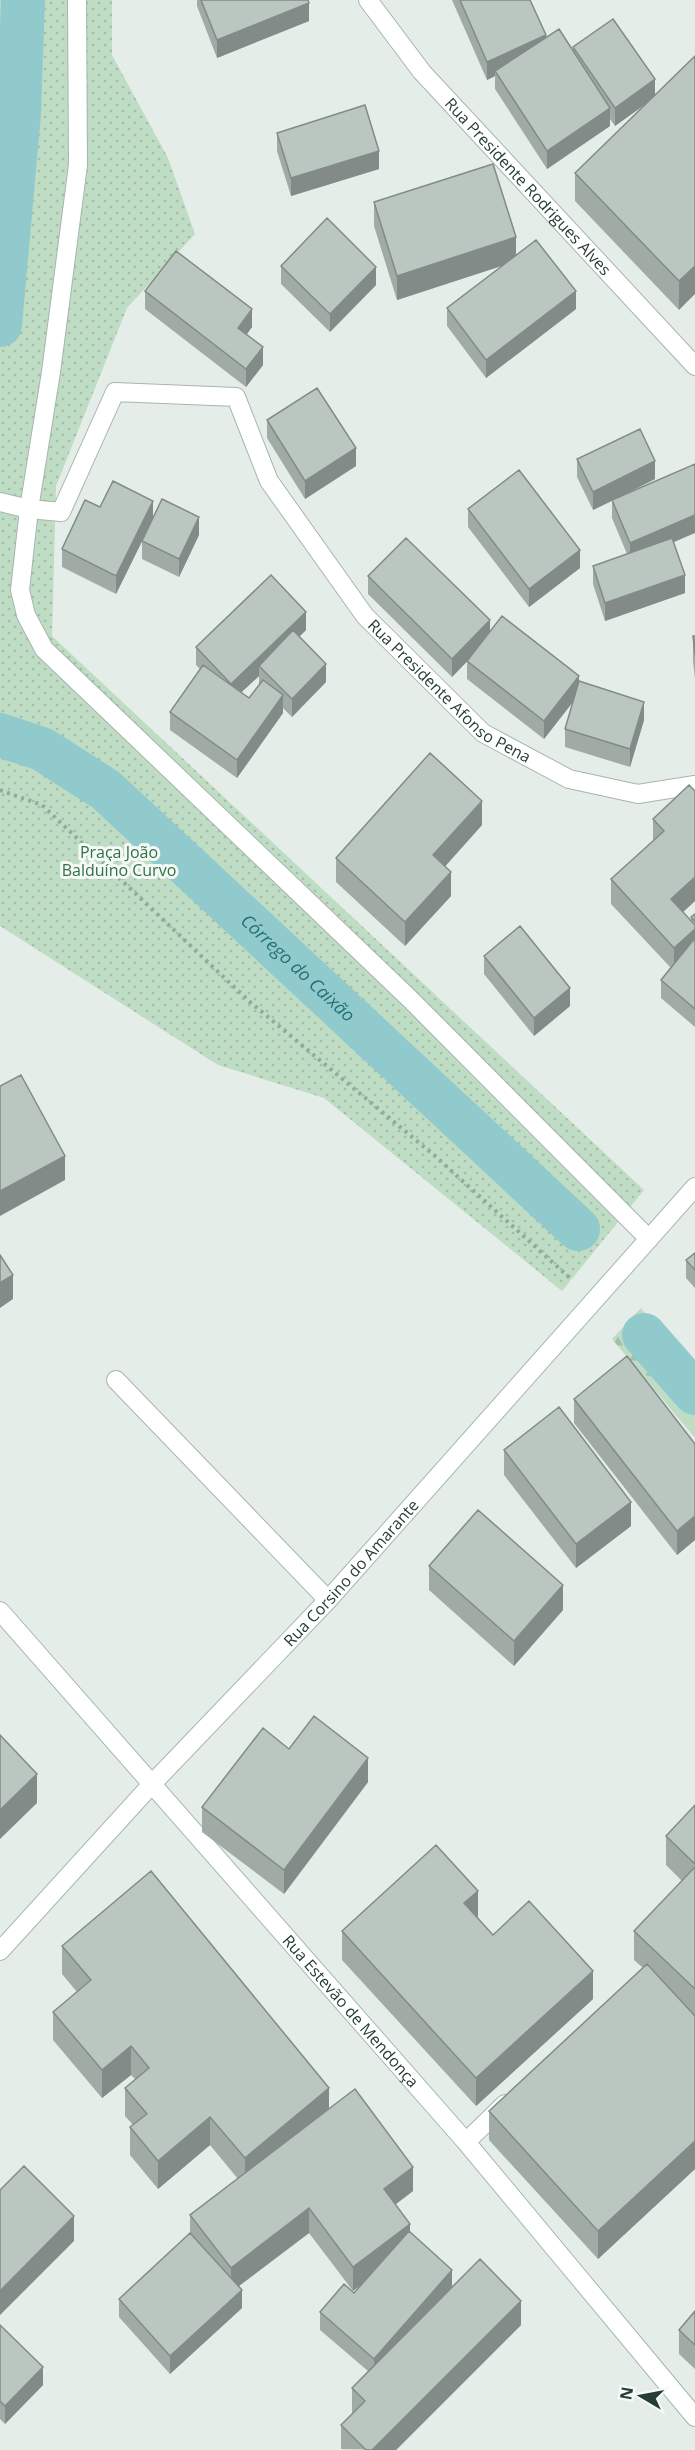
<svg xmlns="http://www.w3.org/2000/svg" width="695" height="2450" viewBox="0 0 695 2450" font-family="'Open Sans',sans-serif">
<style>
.forest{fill:url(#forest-firs)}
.park{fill:url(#park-dots)}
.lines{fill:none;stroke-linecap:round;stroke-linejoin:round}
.canal{stroke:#91cacd;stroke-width:44}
.lane-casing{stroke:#a8b5ae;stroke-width:20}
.street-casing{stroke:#a8b5ae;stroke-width:20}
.secondary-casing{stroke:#a4b8af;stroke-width:20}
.path{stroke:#88ae9d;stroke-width:4;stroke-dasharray:3 4.5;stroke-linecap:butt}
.lane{stroke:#fff;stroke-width:18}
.street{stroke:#fff;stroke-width:18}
.secondary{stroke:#fff;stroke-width:18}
.wall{fill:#a0aba6;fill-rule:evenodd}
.shaded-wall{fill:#828b87}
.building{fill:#bac7c1;stroke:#828b87;stroke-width:1.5}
.labels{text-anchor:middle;stroke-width:6;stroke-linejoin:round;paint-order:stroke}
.street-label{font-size:16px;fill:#253d34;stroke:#f5f9f7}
.park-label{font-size:16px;fill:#327144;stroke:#f5f9f7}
.water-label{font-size:18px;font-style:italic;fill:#237075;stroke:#f5f9f7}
</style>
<defs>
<pattern id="forest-firs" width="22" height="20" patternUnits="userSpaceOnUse" patternTransform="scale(1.5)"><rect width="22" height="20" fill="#bfdcc4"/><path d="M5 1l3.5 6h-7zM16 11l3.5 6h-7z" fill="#a4bea9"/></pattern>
<pattern id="park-dots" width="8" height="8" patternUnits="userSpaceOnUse" patternTransform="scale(1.5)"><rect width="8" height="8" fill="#bfdcc4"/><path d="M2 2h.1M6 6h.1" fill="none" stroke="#a4bea9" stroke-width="1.8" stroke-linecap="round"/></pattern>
</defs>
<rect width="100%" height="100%" fill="#e5ede8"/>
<path class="forest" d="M641,1308L695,1370V1438L612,1339Z"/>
<path class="park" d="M0,0H112V55L168,158L195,234L127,308L56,486L52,636L644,1190L562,1291L324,1098L218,1065L0,926Z"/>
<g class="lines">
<g class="canal">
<path d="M0,325L19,113L23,0"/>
<path id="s1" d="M0,735L42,749L106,790L578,1229"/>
<path d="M644,1335L695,1393"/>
</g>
<defs>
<path id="lane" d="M116,1380L328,1600
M466,2142L505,2104"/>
<g id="street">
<path id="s2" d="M77,0L78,165L51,372L29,509L61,512L115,392L236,397L269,481L365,616L483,733L569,779L638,794L695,785"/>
<path id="s3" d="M368,0L422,72L695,366"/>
<path d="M0,502L29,509L20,590L26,615L44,649L410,999L649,1239"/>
</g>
<g id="secondary">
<path id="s4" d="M0,1611L466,2142L695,2417"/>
<path id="s5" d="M0,1951L152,1784L328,1600L695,1187"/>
</g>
</defs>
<use href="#lane" class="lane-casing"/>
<use href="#street" class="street-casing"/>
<use href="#secondary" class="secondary-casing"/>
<path class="path" d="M0,790L42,805L250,1002L435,1156L571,1279"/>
<use href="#lane" class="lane"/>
<use href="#street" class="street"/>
<use href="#secondary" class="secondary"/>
</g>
<path class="wall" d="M197,0H308L309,21L217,58L197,6Z
M452,0H530L546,38L573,51V47L655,95L695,56L679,310L575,201V173L646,104L615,126L610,119V126L547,169L495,89V76L487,80Z
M277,133L379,169L291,196L277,151Z
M374,202L516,255L576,309L486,378L447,326V308L502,266L397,300L374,226Z
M281,266L376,285L330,332L281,284Z
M145,291L252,327L247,334L263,365L246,387L145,309Z
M267,420L356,466L305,499L267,438Z
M577,459L655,479L618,498L674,542L685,593L605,621L593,584V566L627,554L612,518V501L593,510L577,477Z
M100,507L153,519L116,594L62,567V549Z
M468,509L580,568L529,607L468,527Z
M199,535L179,577L142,559V541Z
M368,576L490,632L644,720L630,767L565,747V729L573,702L544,739L467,679V661L469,659L452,677L368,594Z
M306,630L299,637L326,682L292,717L283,708V713L237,778L170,730V712L200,669L196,665V647ZM259,676V685L249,698L241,692Z
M693,636H695V679L693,661Z
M695,791V901L683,912L691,921V917L695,914V1027L661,998V980L671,968L611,904V879L653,842V819Z
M482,825L445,866L451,896L405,946L336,882V858Z
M484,956L570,1006L534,1036L484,974Z
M695,1253V1288L686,1278V1260Z
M574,1399L695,1444V1540L677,1555L574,1423Z
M504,1450L631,1526L576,1568L504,1475Z
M429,1566L563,1610L514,1666L429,1590Z
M289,1749L368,1782L284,1894L202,1832V1807Z
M695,1805V2169L598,2259L489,2140V2111L643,1968L634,1960V1931L682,1881L666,1865V1836Z
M478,1919L493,1935L593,1999L476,2106L342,1960V1931Z
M62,1946L329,2109L413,2191L396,2204L410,2232L452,2287L521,2325L396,2450L341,2449V2425L353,2413L352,2412V2388L368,2371L320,2330V2312L354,2293L363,2283L353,2291L309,2233L239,2286L242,2308L170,2374L119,2317V2299L190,2234V2215L238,2179L210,2145L158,2189L130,2155V2127L133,2125L125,2116V2088L135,2079L131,2075L102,2098L53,2040V2012L77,1992L62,1974Z
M695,2311V2369L679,2354V2330Z
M0,2325L43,2385L5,2424L0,2419Z"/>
<path class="shaded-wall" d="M309,3V21L217,58V40Z
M546,35V53L495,71V76L487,80V62Z
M655,79V97L615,126V108Z
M610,108V126L547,169V151Z
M379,151V169L291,196V178Z
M516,237V261L397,300V276Z
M695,266V294L679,310V281Z
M376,267V285L330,332V314Z
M576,291V309L486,378V360Z
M252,309V327L238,346V328Z
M263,347V365L246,387V369Z
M356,448V466L305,499V481Z
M655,461V479L593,510V492Z
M153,501V519L116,594V576Z
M695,515V533L630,561V543Z
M199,517V535L179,577V559Z
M580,550V568L529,607V589Z
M685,575V593L605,621V603Z
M306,612V630L264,671L259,666V676L231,702V684Z
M490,620V638L452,677V659Z
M326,664V682L292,717V699Z
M579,676V694L544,739V721Z
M283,695V713L237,778V760Z
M644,702V720L630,767V749Z
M482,801V825L433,880V855Z
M451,872V896L405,946V922Z
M695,877V901L671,923V899Z
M695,929V953L674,972V948Z
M570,988V1006L534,1036V1018Z
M65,1156V1180L0,1216V1191Z
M13,1275V1299L0,1308V1283Z
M631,1502V1526L576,1568V1544Z
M695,1516V1540L677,1555V1531Z
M563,1585V1610L514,1666V1641Z
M368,1758V1782L284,1894V1870Z
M37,1774V1803L0,1839V1810Z
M478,1891V1919L464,1903Z
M593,1971V1999L476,2106V2078Z
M131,2046V2075L102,2098V2070Z
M329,2088V2116L245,2187V2158Z
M210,2117V2145L158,2189V2161Z
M695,2141V2169L598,2259V2231Z
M413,2167V2191L384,2213V2189Z
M309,2208V2233L231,2292V2268Z
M74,2216V2241L0,2315V2291Z
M410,2224V2248L353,2291V2267Z
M452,2270V2288L374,2377V2359Z
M242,2290V2308L170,2374V2356Z
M521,2301V2325L396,2450H372Z
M43,2367V2385L5,2424V2406Z"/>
<path class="building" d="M201,0H308L309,3L217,40Z
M460,0H530L546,35L487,62Z
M613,19L655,79L615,108L573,47Z
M559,29L610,108L547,151L495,71Z
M695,56V266L679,281L575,173Z
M365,105L379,151L291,178L277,133Z
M493,164L516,237L397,276L374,202Z
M327,218L376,267L330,314L281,266Z
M536,240L576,291L486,360L447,308Z
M176,251L252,309L238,328L263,347L246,369L145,291Z
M317,388L356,448L305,481L267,420Z
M640,429L655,461L593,492L577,459Z
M695,464V515L630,543L612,500Z
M519,470L580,550L529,589L468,509Z
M113,481L153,501L116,576L62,549L85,500L100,507Z
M162,499L199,517L179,559L142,541Z
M406,538L490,620L452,659L368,576Z
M672,538L685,575L605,603L593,566Z
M271,575L306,612L231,684L196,647Z
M502,616L579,676L544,721L467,661Z
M293,630L326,664L292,699L259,666Z
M693,636H695V655Z
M203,665L249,698L263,680L283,695L237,760L170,712Z
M579,681L644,702L630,749L565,729Z
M430,753L482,801L433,855L451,872L405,922L336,858Z
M689,785L695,791V877L671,899L695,925V929L674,948L611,879L664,831L653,819Z
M695,914V921L691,917Z
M520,926L570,988L534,1018L484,956Z
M695,938V1009L661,980Z
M21,1075L65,1156L0,1191V1086Z
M695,1253V1270L686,1260Z
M0,1255L13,1275L0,1283Z
M627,1356L695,1444V1516L677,1531L574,1399Z
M559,1407L631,1502L576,1544L504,1450Z
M478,1510L563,1585L514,1641L429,1566Z
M314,1716L368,1758L284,1870L202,1807L263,1728L289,1749Z
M0,1735L37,1774L0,1810Z
M695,1805V1864L666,1836Z
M436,1845L478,1891L464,1903L493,1935L529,1901L593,1971L476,2078L342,1931Z
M695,1867V1989L634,1931Z
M151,1871L329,2088L245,2158L210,2117L158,2161L130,2127L147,2114L125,2088L149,2068L131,2046L102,2070L53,2012L91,1980L62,1946Z
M647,1964L695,2016V2141L598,2231L489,2111Z
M355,2089L413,2167L384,2189L410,2224L353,2267L309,2208L231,2268L190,2215Z
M24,2166L74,2216L0,2291V2190Z
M409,2231L452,2270L374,2359L320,2312L344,2284L354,2293Z
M190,2233L242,2290L170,2356L119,2299Z
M480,2259L521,2301L372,2450H366L341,2425L365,2401L352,2388Z
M695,2311V2345L679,2330Z
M0,2325L43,2367L5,2406L0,2401Z"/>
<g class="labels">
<g class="street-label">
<text dy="6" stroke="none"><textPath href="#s3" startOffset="246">Rua Presidente Rodrigues Alves</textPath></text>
<text dy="6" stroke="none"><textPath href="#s2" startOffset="1167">Rua Presidente Afonso Pena</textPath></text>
<text dy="6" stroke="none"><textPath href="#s5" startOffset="516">Rua Corsino do Amarante</textPath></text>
<text dy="6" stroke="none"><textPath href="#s4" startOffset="532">Rua Estevão de Mendonça</textPath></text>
</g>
<g class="park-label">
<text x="119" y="858">Praça João<tspan x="119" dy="18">Balduíno Curvo</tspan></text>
</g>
<g class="water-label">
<text dy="6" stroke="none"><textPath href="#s1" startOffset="382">Córrego do Caixão</textPath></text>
</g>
</g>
<g transform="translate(641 2396) rotate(280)" stroke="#f5f9f7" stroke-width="4.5" paint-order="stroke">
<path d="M0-4.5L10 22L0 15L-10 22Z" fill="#253d34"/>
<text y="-9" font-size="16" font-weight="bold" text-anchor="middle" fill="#253d34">N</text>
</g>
</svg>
